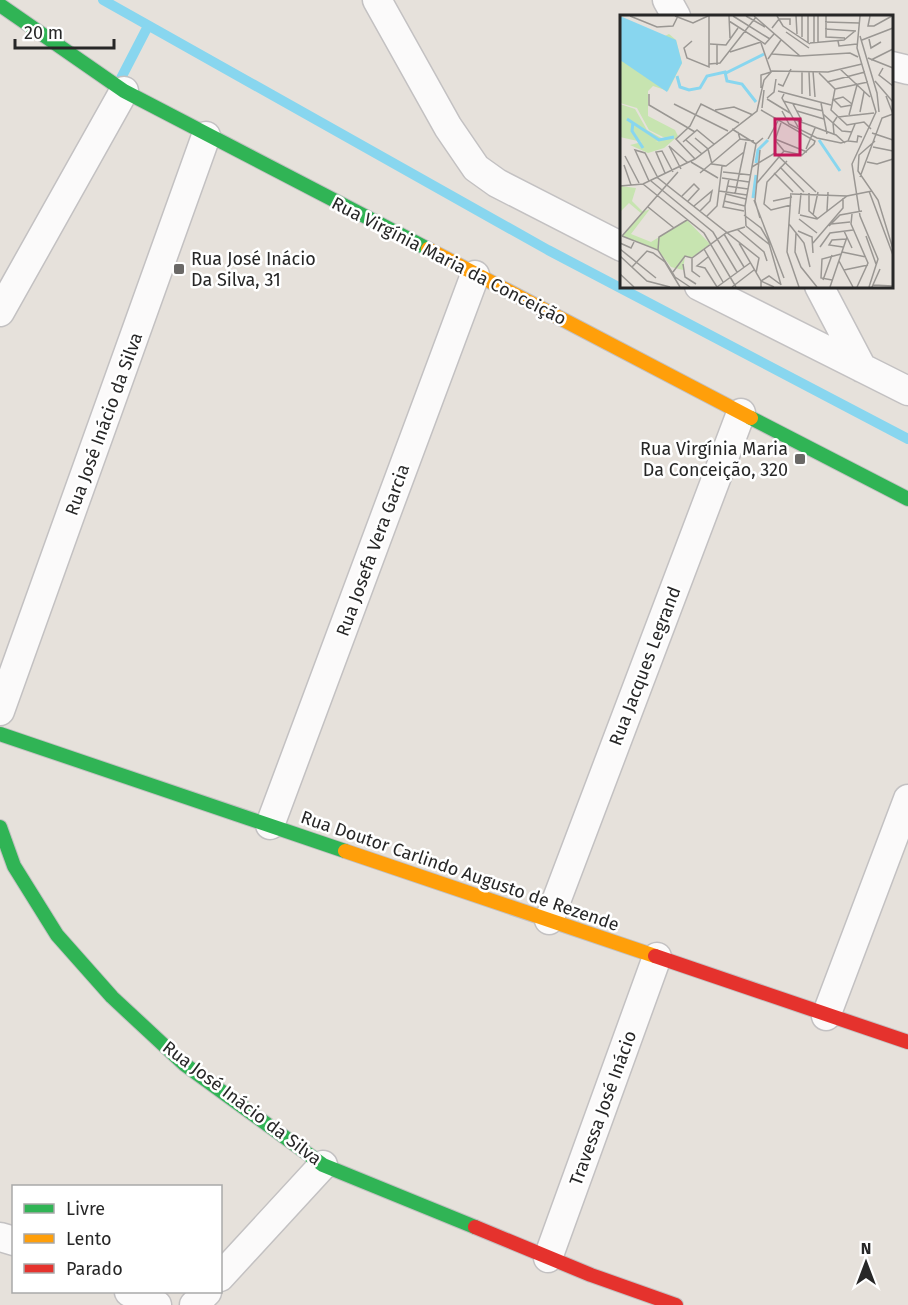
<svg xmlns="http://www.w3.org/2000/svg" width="908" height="1305" viewBox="0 0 908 1305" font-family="'Fira Sans',sans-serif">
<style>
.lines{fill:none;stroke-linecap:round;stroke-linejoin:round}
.stream{stroke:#88d6ef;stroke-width:10}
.street-casing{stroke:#c3c1c2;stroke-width:31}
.fast-casing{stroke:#c3c1c2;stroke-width:16}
.slow-casing{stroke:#c3c1c2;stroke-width:16}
.jam-casing{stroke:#c3c1c2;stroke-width:16}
.street{stroke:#fbfafa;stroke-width:28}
.fast{stroke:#30b455;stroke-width:14}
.slow{stroke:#ff9f0a;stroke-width:14}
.jam{stroke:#e5322d;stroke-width:14}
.poi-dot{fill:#6a6866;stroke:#fff;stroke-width:2}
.labels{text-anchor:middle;stroke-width:5;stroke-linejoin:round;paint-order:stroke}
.poi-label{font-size:18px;fill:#272727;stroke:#fff;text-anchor:start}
.street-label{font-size:18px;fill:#272727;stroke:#fff}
.inset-river{fill:none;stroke:#88d6ef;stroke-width:3}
.inset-road{fill:none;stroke:#9a9793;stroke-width:1.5}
.view{fill:#c2185b;fill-opacity:0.15;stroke:#c2185b;stroke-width:3}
.inset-edge{fill:none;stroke:#272727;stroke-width:3}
</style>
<rect width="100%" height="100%" fill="#e6e1db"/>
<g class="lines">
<path class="stream" d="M103,0L548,250L908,439
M119,82L148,26"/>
<defs>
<path id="street" d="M377,0L448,127L476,168L497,183L622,247
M667,0L676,16
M892,66L908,70
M699,286L908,391
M819,286L862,368
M0,312L124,91
M0,711L206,136
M270,825L475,275
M549,920L741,413
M826,1016L908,799
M0,1237L14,1241
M548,1258L657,957
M220,1277L323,1165
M129,1292L157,1305
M194,1305L207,1292"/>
<path id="fast" d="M0,5L124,91L428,249
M751,418L908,499
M0,734L345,851
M0,827L14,866L57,935L112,997L184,1064L323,1165L475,1227"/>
<path id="slow" d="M428,249L751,418
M345,851L655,956"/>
<path id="jam" d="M655,956L908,1042
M475,1227L591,1275L676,1305"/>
</defs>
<use href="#street" class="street-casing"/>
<use href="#fast" class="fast-casing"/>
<use href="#slow" class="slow-casing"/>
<use href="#jam" class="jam-casing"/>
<use href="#street" class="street"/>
<use href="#fast" class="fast"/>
<use href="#slow" class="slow"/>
<use href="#jam" class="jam"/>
</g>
<g class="poi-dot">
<rect x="173" y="263" width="12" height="12" rx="3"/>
<rect x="794" y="453" width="12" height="12" rx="3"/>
</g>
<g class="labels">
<g class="poi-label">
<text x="191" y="265">Rua José Inácio<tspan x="191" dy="21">Da Silva, 31</tspan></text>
<text x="788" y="455" text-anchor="end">Rua Virgínia Maria<tspan x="788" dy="21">Da Conceição, 320</tspan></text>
</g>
<g class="street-label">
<text transform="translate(449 261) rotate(27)" y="6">Rua Virgínia Maria da Conceição</text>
<text transform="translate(104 424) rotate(-70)" y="6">Rua José Inácio da Silva</text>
<text transform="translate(373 550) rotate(-70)" y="6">Rua Josefa Vera Garcia</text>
<text transform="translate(645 666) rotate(-69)" y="6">Rua Jacques Legrand</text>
<text transform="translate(460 871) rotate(19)" y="6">Rua Doutor Carlindo Augusto de Rezende</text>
<text transform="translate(242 1103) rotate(37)" y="6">Rua José Inácio da Silva</text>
<text transform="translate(603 1108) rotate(-70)" y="6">Travessa José Inácio</text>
</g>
</g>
<g transform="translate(620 15)">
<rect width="273" height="273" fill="#e6e1db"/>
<path d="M49,19L56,25L62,48L48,76L33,71L28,76V101L55,115L58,121L44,133L28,138L10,130L22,127L0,122V89L15,94L27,115L43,124L35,127L47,124L29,115L17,93L0,88V43ZM0,171L16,173L12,186L23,197L30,194L11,219L31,227L67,205L90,229L71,243L65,241L63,255L51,252L38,235L2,221L22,199L9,188L0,197Z" fill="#c7e4b0"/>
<path d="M0,1L56,25L62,48L47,77L0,45Z" fill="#88d6ef"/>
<path class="inset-river" d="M106,58L144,39M57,61L60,72L69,75L80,73L87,61L105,57L107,66L122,69L136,87M7,104L39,125L54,122M13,107L12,116L23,133M199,125L220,156M136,148L138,135L148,125M133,183L136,160"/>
<path class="inset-road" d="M10,1L37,12L53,11L58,1M55,1L73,8L88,1M89,1V49M109,1L110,23M113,1L150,24M126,1L145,12M134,1L180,41L230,38L238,42M157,1L163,11L190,29M176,1L177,19M206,1V22L225,23M240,1L237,33L256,97L232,149L240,201L258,244L249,272M250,1L248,11H254L272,1M109,6L145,29L154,19M205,7L239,8M152,13L159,4H170V10M205,14L236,16M166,17L189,33M240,21L257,78L259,97M182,22V1M249,24L251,33L261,27M242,25L273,13M72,26L64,33L67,43L89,52V49M218,26L219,31L237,29M198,27V1M141,28L151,57M188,28V1M190,28L224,25L235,16M194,28V1M90,29L106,30L118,13M110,37L141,27M152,39L180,41M248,43L273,53M148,44L161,25M251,45L273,34M89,49L100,48L136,2M97,50V29M263,53L259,60L273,71M220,54L250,82M193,56L195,82M189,57L190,81M199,58L215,74L211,95L227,110L244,107L251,114M255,66L273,87M207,67L245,57M158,69L163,71L171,54M141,73V60L151,57M215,74L248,67M158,76L211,90M29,79V90L75,117M164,79L162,83L178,112M182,79V57M266,81L273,99M147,83L154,77L156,64M147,84L170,98M212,85L223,82L232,89M214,85L221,92L232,90M163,86L203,96M201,88L207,119M54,89L108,116M173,89L182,106M142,93L144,75M95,95L114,92L133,100M141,95L195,126L194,129L182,140L164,136L155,125L161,108M162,96L169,109L197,123L221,128L228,126L235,109M177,96L204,104M240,97L244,77M203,99L222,116L232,117M229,100L237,70M218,102L254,98M173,104L216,120L225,128M112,114L136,129M118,117L120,124L134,126M252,118L273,125M214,119L213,108L217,102M75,123L88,134L92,149L106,151L124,137M148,124L158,106M155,124L187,137M66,125L82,139M228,126L237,127L238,121L242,122M255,126L239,140L238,156L258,185L273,234M63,127L77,115L94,129M253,132L273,136M186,134L195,113M140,135L135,186L140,203M5,141L19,168M75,144L56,124L70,111L81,89L119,108M167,146L147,167L144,189L151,195L171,190M71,147L98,163M247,147L257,149L273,144M4,150L11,170M132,152L155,138L196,177M160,152L184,177M61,154L49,131L68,148M103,157L131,160M45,158L36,137L42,136L53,157M80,158L120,124M154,158L173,177M240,162L262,103L273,99M102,163L129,167M109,164L103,192L124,196M29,166L15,135L25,138L38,163L139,243L136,258M31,166L93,217L117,257M137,168L164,136M23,169L84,218L116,272M0,171L23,169L75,144L137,96L144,65L152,56L208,57L242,49M107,171L128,174M99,176L127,180M249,176L273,240M171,178L167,237L179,272M189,178V196L198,204M106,179L126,184M115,179L126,127M172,179L227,181M62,181L74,169L79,174L68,186M134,185L164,263M104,186L125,191M153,186L172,182M74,191L92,176L90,186L80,196M28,192L54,213M207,196L208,177M179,199L181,178M232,199L231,209L248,248L237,272M124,200L141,213L148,225L161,270M180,200L197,204L227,181L252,176M193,200L198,177M87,201L97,191L102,151M179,204L197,218M169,209L184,228L190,252M211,209L230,207M126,211L125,191L136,129L143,123M126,211L150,230M209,211L220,200L242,196M118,215L144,237L147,246M178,216L192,222L193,238M224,216L232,233M176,218L175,237L181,252L197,272M104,219L124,252M2,221L38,235L55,262L70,272M2,221L58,157M246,221L256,249M0,228L11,233L14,227M119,228L141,266L154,272M193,228L223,193V183M200,232L210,218L233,215M223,232L209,230L212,225L226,224M0,234L36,263M84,234L103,267M38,235L39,222L67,205M222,237L246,242M0,241L27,266L50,272M88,242L77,251L85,253L97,272L130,248M72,243V256L80,262M219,246L233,272M63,249L65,262L76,269M12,252L27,236L33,238L45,247L60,272M224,255L248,250M53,257L65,241L72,243L106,218L125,212M0,259L14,272M203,265L212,240M212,265L201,263L202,244L221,239M253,270L273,271M112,272L134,255M141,272V266L149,261L160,269M210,272L227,222M252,272L260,254"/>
<path class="view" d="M155,104H180V140H155Z"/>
<rect width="273" height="273" class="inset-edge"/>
</g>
<rect x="12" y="1185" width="210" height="108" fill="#ffffff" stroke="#a9a9a9" stroke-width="1.5"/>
<rect x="24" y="1204" width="30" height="9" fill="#30b455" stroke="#a9a9a9" stroke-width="1.5"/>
<text x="66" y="1215" font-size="18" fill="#272727">Livre</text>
<rect x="24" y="1234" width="30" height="9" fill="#ff9f0a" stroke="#a9a9a9" stroke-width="1.5"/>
<text x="66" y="1245" font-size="18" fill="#272727">Lento</text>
<rect x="24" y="1264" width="30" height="9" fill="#e5322d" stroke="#a9a9a9" stroke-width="1.5"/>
<text x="66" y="1275" font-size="18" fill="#272727">Parado</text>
<g transform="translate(866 1263)" stroke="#ffffff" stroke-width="4.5" paint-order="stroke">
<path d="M0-4.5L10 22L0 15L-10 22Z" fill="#272727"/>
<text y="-9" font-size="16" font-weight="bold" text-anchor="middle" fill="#272727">N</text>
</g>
<path d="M15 39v9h99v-9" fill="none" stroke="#272727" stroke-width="3"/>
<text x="24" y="39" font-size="18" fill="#272727" stroke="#ffffff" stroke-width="4.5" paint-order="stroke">20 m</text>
</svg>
